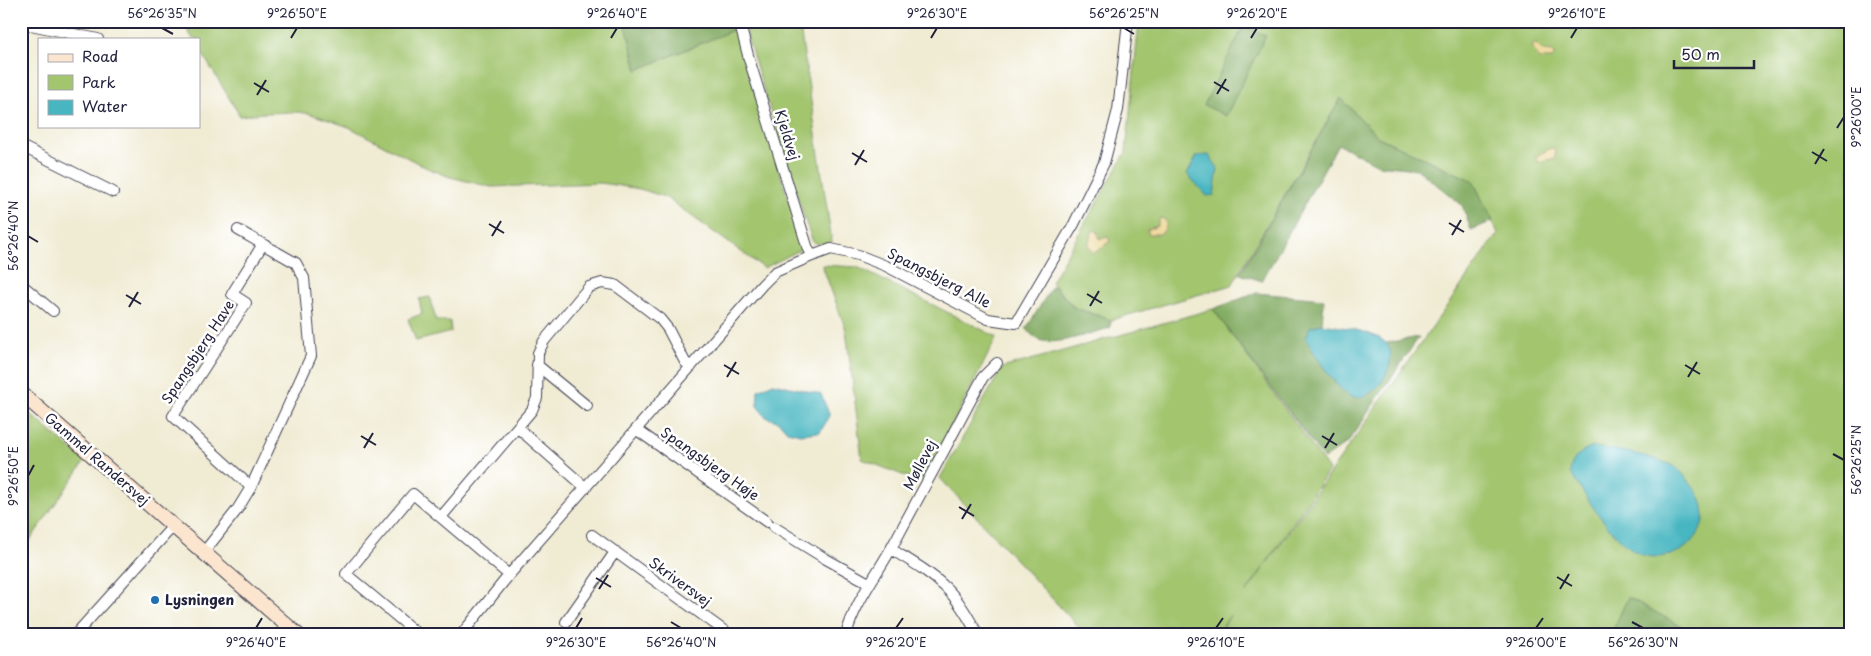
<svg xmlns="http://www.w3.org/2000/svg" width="1871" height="656" viewBox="0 0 1871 656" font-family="'Playpen Sans',sans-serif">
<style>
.green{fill:#a2c56e;stroke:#627454}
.forest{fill:#81aa61;stroke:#52664e}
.sand{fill:#eeda9e;stroke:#887e6c}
.water{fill:#47b6c1;stroke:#346c7e}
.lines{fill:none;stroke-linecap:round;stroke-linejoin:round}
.street-casing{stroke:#414052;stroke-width:12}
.secondary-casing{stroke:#414052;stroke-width:16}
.street{stroke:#fff;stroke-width:10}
.secondary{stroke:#fce5cf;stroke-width:14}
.ticks{fill:none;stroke:#22223b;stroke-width:2}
.poi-dot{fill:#1f6fb2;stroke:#fff;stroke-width:2}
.labels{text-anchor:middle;stroke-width:5;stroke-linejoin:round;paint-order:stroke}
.street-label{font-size:14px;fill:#22223b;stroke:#fff}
.poi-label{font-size:14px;font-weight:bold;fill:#22223b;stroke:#fff;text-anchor:start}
.neatline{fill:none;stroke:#22223b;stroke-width:2}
.ticks-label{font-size:12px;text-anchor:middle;fill:#22223b}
</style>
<rect width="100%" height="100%" fill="#fff"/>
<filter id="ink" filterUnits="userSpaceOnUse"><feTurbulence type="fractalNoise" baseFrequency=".02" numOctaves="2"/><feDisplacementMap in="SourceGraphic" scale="10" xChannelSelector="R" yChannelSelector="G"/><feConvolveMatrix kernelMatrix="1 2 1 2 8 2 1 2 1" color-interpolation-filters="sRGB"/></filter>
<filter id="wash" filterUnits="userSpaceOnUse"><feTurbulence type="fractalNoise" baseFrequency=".0096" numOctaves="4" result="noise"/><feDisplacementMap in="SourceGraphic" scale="20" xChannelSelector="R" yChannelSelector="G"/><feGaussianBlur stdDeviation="1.12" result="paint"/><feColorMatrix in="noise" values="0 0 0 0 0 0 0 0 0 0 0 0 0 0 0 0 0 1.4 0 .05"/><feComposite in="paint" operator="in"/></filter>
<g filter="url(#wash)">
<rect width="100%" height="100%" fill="#f0ebd3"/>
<path class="green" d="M182,21H625L637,70L733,30L736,34L800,236L802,246L800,250L764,268L665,197L640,189L601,183L491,187L450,177L427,168L349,127L311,114L299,112L263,113L240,116L199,48V39H193Z
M744,21H799L832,242L826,246L813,242L807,226L748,40Z
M1139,21H1850V635H1613L1664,617L1628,598L1611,635H1219L1230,615L1217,635H1086L940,478L1002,368L1213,309L1329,470L1246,593L1498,233L1473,181L1378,137L1341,98L1232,285L1111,320L1075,308L1051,282L1126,152Z
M822,265L857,267L997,337L925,478H910L862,459L846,330Z
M430,297L436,321H450L451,332L416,341L408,319L422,314L419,299Z
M21,406L85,461L21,553Z"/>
<path class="forest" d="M625,21H731L733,30L637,70Z
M1244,25L1266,36L1226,116L1204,105Z
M1341,98L1378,137L1473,181L1493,221L1471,230L1462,205L1417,169L1378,165L1338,144L1262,281L1240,274Z
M1053,285L1073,307L1111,320L1110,328C1093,332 1060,345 1043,341C1035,339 1031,334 1026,329Z
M1256,293L1324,299L1322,324L1310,327L1391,353L1386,343L1419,337L1348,442L1324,459L1213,309Z
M1628,597L1697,635H1611Z"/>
<path class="sand" d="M1536,44L1543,51L1553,52L1554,57L1552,59H1539L1536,53L1532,49V45Z
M1551,148L1555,149V158L1538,162L1536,158L1538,155Z
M1160,218L1164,219L1167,223L1165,229L1161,234H1149L1147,230L1157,226Z
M1093,230L1097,231L1100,239L1108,237L1110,241L1096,252H1092L1088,245Z"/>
<path class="water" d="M1209,155L1218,168L1214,195L1207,196L1187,174L1197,156Z
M1322,324C1340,327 1371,330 1385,342C1403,357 1375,406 1350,396C1338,391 1312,351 1306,338L1310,327Z
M773,383L821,394L830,416L820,432L800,434L787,431L779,422L766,417L757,406L758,390Z
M1593,447C1614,449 1661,457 1678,469C1682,472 1685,477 1688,481C1695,488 1701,497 1703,507C1710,544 1662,570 1633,550C1606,531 1588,499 1570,473C1571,458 1580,452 1593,447Z"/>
</g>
<g filter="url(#ink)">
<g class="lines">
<defs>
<path id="street" d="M739,21L749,59L808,249L812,256
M21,23L98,39
M21,146L113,192
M21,284L53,311
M537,365L587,406
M518,428L586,488
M637,430L767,522
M251,487L173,416L246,303L232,294L263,244
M441,517L532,410L537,398L538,353L544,341L589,287L602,283L615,285L660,319L668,329L685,362L691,367
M774,527L826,559L869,583
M592,535L730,635
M891,549C910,561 929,571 945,587C959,600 969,618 978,635
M204,552L237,510L251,487L311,356L304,278L296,263L238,230
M566,622L615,552
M75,635L174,525
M419,635L346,574L413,494L509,575
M461,635L509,575L762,285L775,272L812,256L831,249L858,255L886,266L988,319L1016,323L1074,224L1104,163L1118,110L1128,21
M846,635C855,602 876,576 892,547C923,490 953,434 983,377L997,363"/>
<path id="secondary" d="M21,393L298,635"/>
</defs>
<use href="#street" class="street-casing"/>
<use href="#secondary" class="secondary-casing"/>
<use href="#street" class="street"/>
<use href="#secondary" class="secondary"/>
</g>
</g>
<path class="ticks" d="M162,28L173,34M1124,28L1134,34M291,38L297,28M611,38L617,28M931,38L937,28M1251,38L1257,28M1571,38L1577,28M1214,82L1229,91M254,83L269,92M1217,94L1226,79M257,95L266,80M1837,128L1844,117M1812,152L1827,161M852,153L867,162M1815,164L1824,149M855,165L864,150M1449,223L1464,232M489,224L504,233M1452,235L1461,220M28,236L38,242M492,236L501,221M1087,294L1102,303M126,295L141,304M1090,306L1099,291M129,307L138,292M724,365L739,374M1685,365L1700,374M727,377L736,362M1688,377L1697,362M361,436L376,445M1322,436L1337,445M364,448L373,433M1325,448L1334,433M1833,454L1844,460M28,476L34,465M959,507L974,516M962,519L971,504M1557,577L1572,586M596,578L611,587M599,589L608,575M1560,589L1569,574M671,622L681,628M1632,622L1643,628M256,628L262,618M576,628L582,618M896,628L903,618M1216,628L1223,618M1536,628L1543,618"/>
<circle class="poi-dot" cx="155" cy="600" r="5"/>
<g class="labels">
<g class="street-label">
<text transform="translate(787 135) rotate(73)" y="5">Kjeldvej</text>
<text transform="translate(939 278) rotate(27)" y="5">Spangsbjerg Alle</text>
<text transform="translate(198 352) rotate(-57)" y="5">Spangsbjerg Have</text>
<text transform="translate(97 459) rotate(41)" y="5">Gammel Randersvej</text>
<text transform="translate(710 464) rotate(35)" y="5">Spangsbjerg Høje</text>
<text transform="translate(920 465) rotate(-62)" y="5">Møllevej</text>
<text transform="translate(680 582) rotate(36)" y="5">Skriversvej</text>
</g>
<g class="poi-label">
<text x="165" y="605">Lysningen</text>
</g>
</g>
<rect width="1871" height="656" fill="none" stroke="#fff" stroke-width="55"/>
<rect x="38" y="38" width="162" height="90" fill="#ffffff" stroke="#a7a7b1"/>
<rect x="48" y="54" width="25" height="8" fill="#fce5cf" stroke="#a7a7b1"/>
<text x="82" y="62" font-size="15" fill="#22223b">Road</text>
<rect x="48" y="75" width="25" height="15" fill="#a2c56e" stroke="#a7a7b1"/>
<text x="82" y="88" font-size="15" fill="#22223b">Park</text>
<rect x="48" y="100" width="25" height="15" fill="#47b6c1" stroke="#a7a7b1"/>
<text x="82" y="112" font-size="15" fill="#22223b">Water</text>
<path d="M1674 60v8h80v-8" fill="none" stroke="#22223b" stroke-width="2.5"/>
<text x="1681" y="60" font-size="15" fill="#22223b" stroke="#ffffff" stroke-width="4" paint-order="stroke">50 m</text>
<rect x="28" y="28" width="1816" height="600" class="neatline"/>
<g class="ticks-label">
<text x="162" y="18">56°26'35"N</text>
<text x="297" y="18">9°26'50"E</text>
<text x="617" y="18">9°26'40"E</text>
<text x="937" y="18">9°26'30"E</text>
<text x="1124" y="18">56°26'25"N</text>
<text x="1257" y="18">9°26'20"E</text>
<text x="1577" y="18">9°26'10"E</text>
<text transform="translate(1857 117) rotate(-90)" y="4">9°26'00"E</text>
<text transform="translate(14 236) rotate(-90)" y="4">56°26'40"N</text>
<text transform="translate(1857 460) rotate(-90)" y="4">56°26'25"N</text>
<text transform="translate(14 476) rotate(-90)" y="4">9°26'50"E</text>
<text x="256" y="647">9°26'40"E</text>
<text x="576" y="647">9°26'30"E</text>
<text x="681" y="647">56°26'40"N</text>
<text x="896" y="647">9°26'20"E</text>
<text x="1216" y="647">9°26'10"E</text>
<text x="1536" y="647">9°26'00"E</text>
<text x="1643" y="647">56°26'30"N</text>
</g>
</svg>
